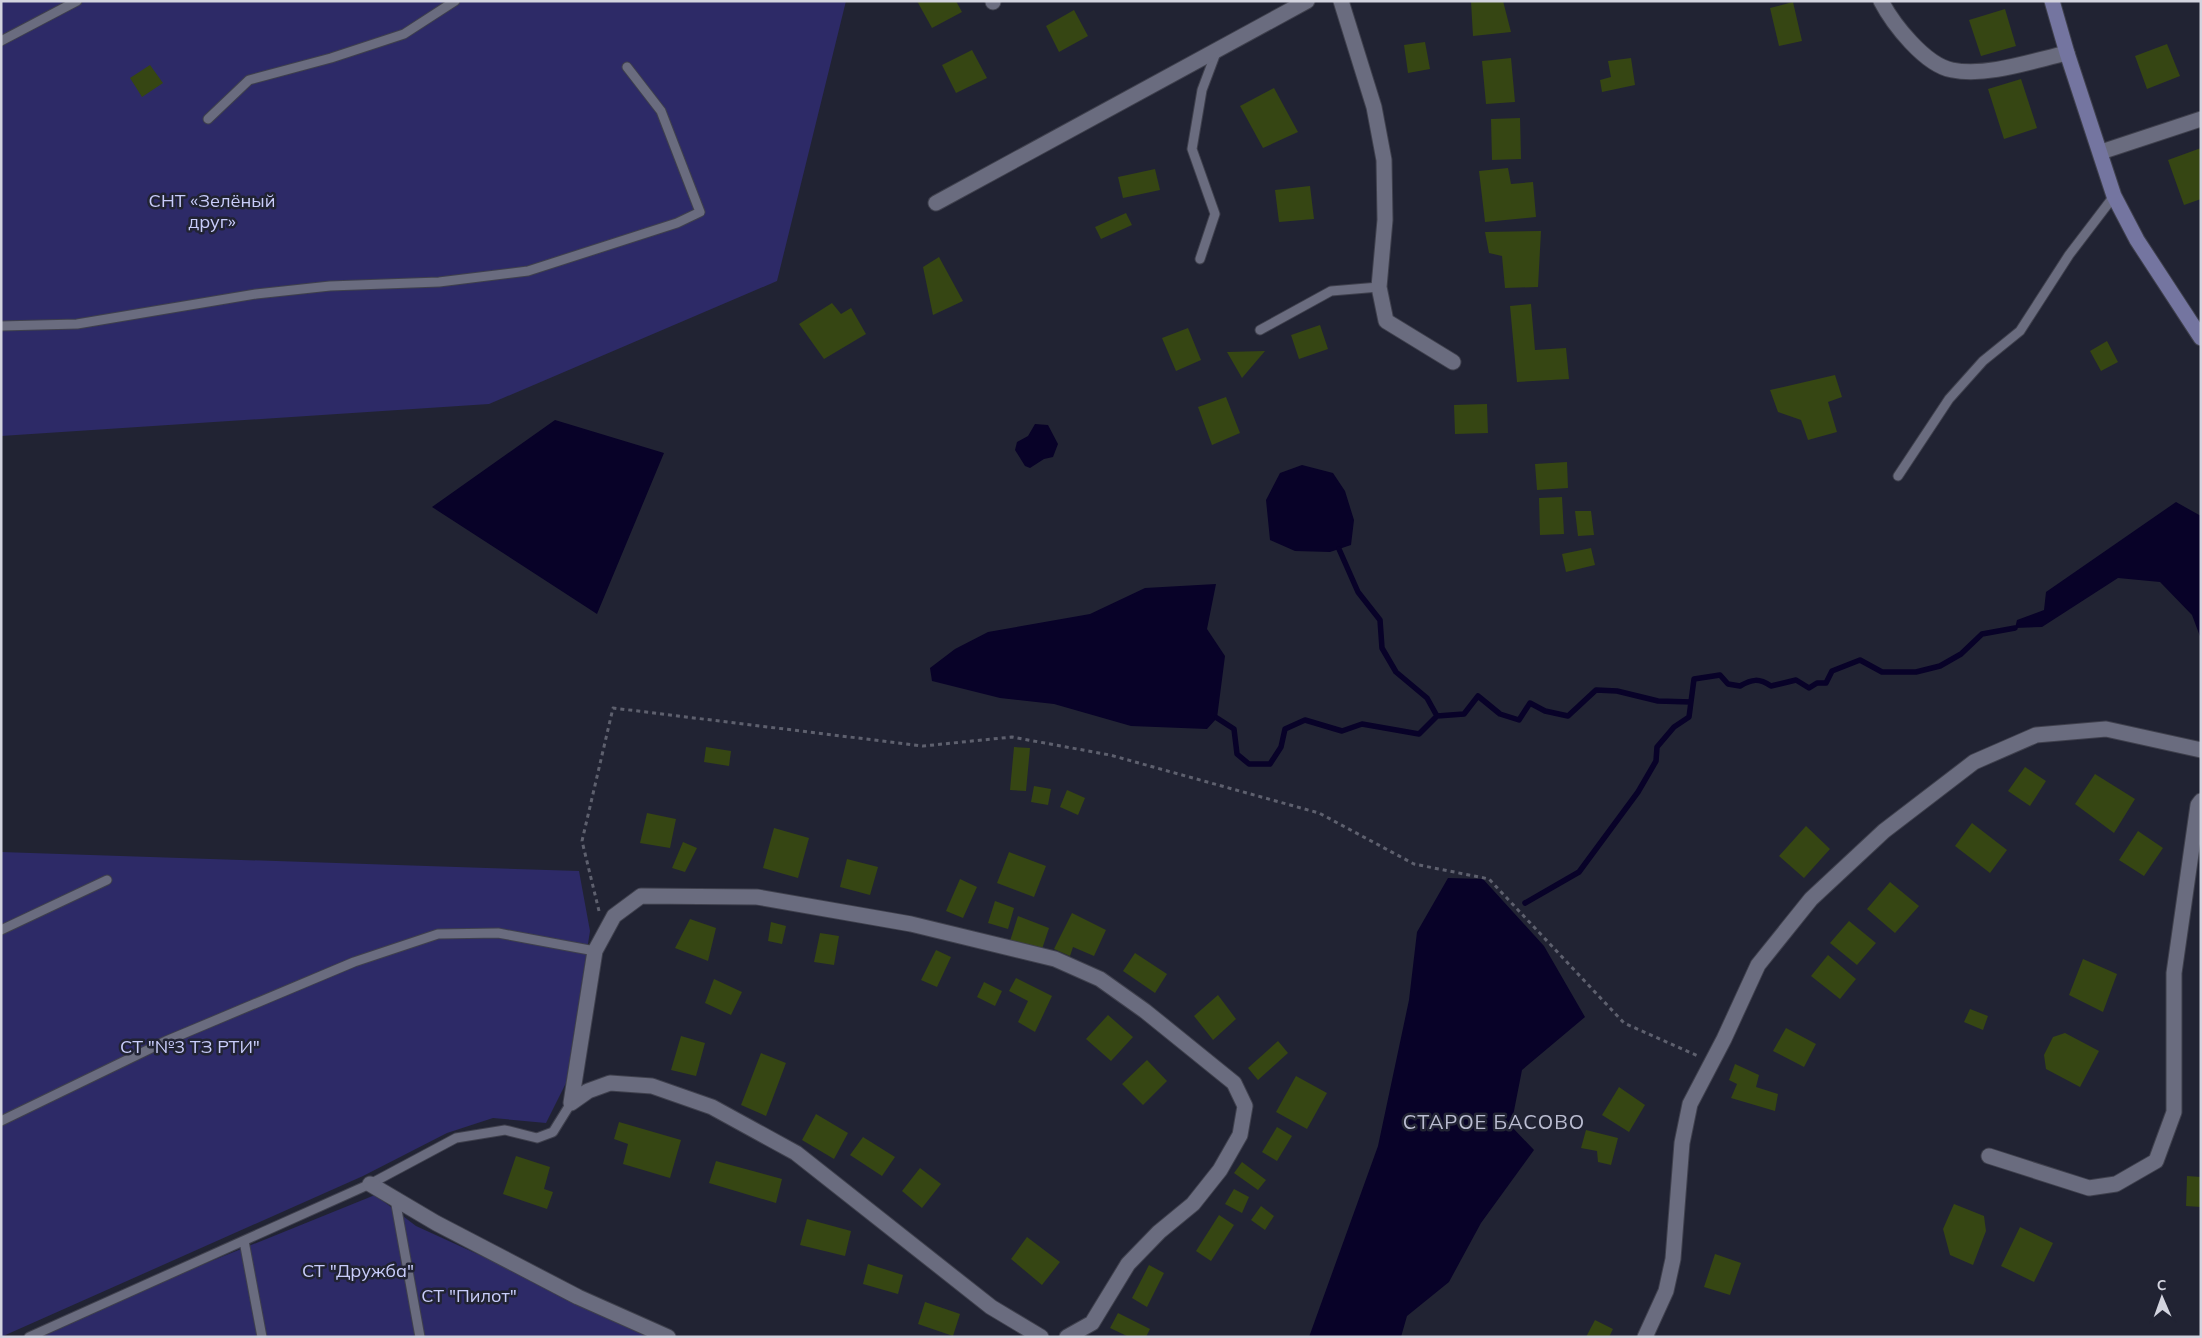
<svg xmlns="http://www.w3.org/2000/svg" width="2202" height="1338" viewBox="0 0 2202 1338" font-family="Mulish,sans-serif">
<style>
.green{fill:#2d2a67}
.water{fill:#080228}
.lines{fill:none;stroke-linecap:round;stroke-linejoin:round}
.stream{stroke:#080228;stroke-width:5.5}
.building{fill:#364613}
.lane-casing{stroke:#3f404d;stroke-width:11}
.street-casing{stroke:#3f404d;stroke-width:17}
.secondary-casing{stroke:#3f404d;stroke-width:17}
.path{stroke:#5e606e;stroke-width:3;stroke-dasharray:4 4;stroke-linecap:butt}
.lane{stroke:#6a6c7f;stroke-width:9}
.street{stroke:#6a6c7f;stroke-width:15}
.secondary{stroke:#7475a0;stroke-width:15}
.labels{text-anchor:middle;stroke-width:5;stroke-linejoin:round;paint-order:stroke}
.park-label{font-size:18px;fill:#c9cdfb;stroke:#212333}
.quarter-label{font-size:20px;letter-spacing:1px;fill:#bbbdd2;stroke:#212333}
</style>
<rect width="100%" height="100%" fill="#212333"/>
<path class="green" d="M1,1H846L777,281L489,404L1,436Z
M1,852L579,871L590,931L566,1083L546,1123L493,1118L447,1133L363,1176L1,1337Z
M375,1195L416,1226L658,1337H32L78,1315Z"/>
<path class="water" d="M555,420L664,453L597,614L432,507Z
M1035,424L1048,425L1058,444L1053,457L1044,459L1030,468L1025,466L1015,450L1017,442L1028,436Z
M1302,465L1333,473L1345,491L1354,520L1351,545L1330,552L1295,551L1270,540L1266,500L1280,473Z
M2176,502L2201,516V639L2192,615L2160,582L2118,578L2042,627L2015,628L2017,620L2044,610L2046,592Z
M1216,584L1207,629L1225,656L1217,718L1207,729L1131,726L1054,704L1000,698L932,681L930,668L955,649L988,632L1090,614L1145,588Z
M1448,878L1483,879L1544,946L1585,1017L1522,1070L1511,1126L1534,1150L1481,1223L1449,1282L1407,1316L1401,1337H1309L1378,1146L1409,1000L1417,932Z"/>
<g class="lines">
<path class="stream" d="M1339,549L1358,592L1380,620L1382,648L1396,672L1427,698L1437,716
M1217,718L1234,729L1237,754L1249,764H1270L1281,747L1285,729L1305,720L1342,731L1362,724L1419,734L1437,716L1464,714L1478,696L1500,714L1519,720L1530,703L1545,711L1568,716L1596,690L1617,691L1658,701L1691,702
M1525,903L1579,872L1638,792L1656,761L1657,747L1674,727L1689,717L1694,679L1720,675L1728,684L1740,686C1752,679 1759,678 1771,686L1796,680L1809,688L1817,683H1826L1832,671L1860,660L1882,672H1916L1940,666L1961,654L1982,634L2015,628"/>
</g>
<path class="building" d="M917,1H956L962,12L932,28Z
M1471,1H1503L1511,32L1473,36Z
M1793,2L1802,41L1779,46L1770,8Z
M2005,9L2016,46L1981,56L1969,20Z
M1074,10L1088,36L1059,52L1046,26Z
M1425,42L1430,69L1408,73L1404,45Z
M2167,44L2180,76L2147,89L2135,56Z
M972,50L987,78L956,93L942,65Z
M1511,58L1515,102L1486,104L1482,61Z
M1631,58L1635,85L1602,92L1600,80L1611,77L1608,61Z
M150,65L163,83L142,97L130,78Z
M2021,79L2037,128L2004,139L1988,89Z
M1274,88L1298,132L1263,148L1240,106Z
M1520,118L1521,159L1492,160L1491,119Z
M2201,148V199L2184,205L2168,160Z
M1508,168L1511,184L1533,182L1536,217L1485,222L1479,171Z
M1155,169L1160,190L1123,198L1118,177Z
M1310,186L1314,219L1279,222L1275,190Z
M1126,213L1132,225L1101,239L1095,227Z
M1541,231L1538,287L1505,288L1502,256L1489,253L1485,232Z
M939,257L963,301L933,315L923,267Z
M832,303L841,314L851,308L866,334L824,359L799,324Z
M1531,304L1535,350L1566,348L1569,379L1517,382L1510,306Z
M1320,325L1328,349L1299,359L1291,335Z
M1188,328L1201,360L1176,371L1162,338Z
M2107,341L2118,362L2101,371L2090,351Z
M1265,351L1242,378L1227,352Z
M1835,375L1842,397L1828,402L1837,432L1808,440L1801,420L1778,412L1770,390Z
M1226,397L1240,433L1212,445L1198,407Z
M1487,404L1488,433L1455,434L1454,405Z
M1567,462L1568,488L1537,490L1535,464Z
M1562,497L1564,534L1540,535L1539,498Z
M1575,511H1591L1594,535L1578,536Z
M1591,548L1595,565L1566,572L1562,554Z
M706,747L731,751L729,766L704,762Z
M1014,747L1030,748L1026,791L1010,790Z
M2025,767L2046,781L2030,806L2008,791Z
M2095,774L2135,799L2114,833L2075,804Z
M1034,786L1051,789L1048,805L1031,802Z
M1067,790L1085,798L1078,815L1060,807Z
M647,813L676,819L670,848L640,843Z
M1972,823L2007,850L1990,873L1955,846Z
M1806,826L1830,849L1804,878L1779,856Z
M774,828L809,838L798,878L763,868Z
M2138,831L2163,848L2144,876L2119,860Z
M683,842L697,848L685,872L672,868Z
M1009,852L1046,866L1034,897L997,883Z
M847,859L878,867L870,895L840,887Z
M960,879L977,887L963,918L946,911Z
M1890,882L1919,906L1895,933L1867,909Z
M995,901L1014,908L1008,929L988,923Z
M1072,913L1106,930L1094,956L1073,947L1070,956L1054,949Z
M1018,916L1049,928L1041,952L1010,941Z
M690,919L716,928L708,961L675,948Z
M1849,921L1876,943L1857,965L1830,943Z
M771,922L786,926L782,944L768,941Z
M820,933L839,936L834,965L814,962Z
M936,950L951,957L937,987L921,980Z
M1135,953L1167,974L1155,993L1123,971Z
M1828,955L1856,979L1840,999L1811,976Z
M2083,959L2117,974L2103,1012L2069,995Z
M1016,978L1052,996L1035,1032L1018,1022L1028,1001L1009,991Z
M714,979L742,992L731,1015L705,1003Z
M984,982L1002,991L995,1006L977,997Z
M1218,995L1236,1019L1213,1040L1194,1016Z
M1970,1009L1988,1016L1983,1030L1964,1022Z
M1108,1015L1133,1037L1111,1061L1086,1039Z
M1786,1028L1816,1044L1804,1067L1773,1051Z
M2065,1033L2099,1051L2080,1087L2046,1069L2044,1055L2053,1037Z
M681,1036L705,1043L696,1076L671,1070Z
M1278,1041L1288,1053L1258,1080L1248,1068Z
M761,1053L786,1063L766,1116L741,1105Z
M1147,1060L1167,1081L1143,1105L1122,1084Z
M1735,1064L1759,1075L1756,1087L1778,1094L1775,1111L1731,1098L1737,1084L1729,1080Z
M1296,1076L1327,1093L1307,1129L1276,1112Z
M1619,1087L1645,1105L1629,1132L1602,1115Z
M816,1114L848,1133L834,1159L802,1140Z
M619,1122L681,1140L670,1178L623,1164L628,1144L614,1139Z
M1277,1127L1292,1136L1277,1161L1262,1152Z
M1586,1130L1618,1138L1611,1165L1598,1162L1597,1151L1581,1148Z
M863,1137L895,1157L882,1176L850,1155Z
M516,1156L550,1167L544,1189L553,1192L547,1209L503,1194Z
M716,1161L782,1179L776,1203L709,1183Z
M1242,1162L1266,1180L1258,1190L1234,1173Z
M920,1168L941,1184L922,1208L902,1191Z
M2187,1176L2201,1177V1207L2186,1206Z
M1234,1189L1249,1197L1242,1213L1225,1204Z
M1954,1204L1984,1216L1986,1231L1973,1265L1950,1255L1943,1229Z
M1261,1206L1274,1216L1265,1230L1251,1220Z
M1219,1215L1234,1225L1211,1261L1196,1251Z
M807,1219L851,1231L845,1256L800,1245Z
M2020,1227L2053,1243L2034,1282L2001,1266Z
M1027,1237L1060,1262L1042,1285L1011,1259Z
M1715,1254L1741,1263L1730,1295L1704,1287Z
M868,1264L903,1275L898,1294L863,1284Z
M1149,1265L1164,1273L1147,1307L1132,1298Z
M925,1302L960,1314L953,1336L918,1324Z
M1118,1313L1150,1329L1146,1337H1129L1110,1328Z
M1595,1320L1613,1329L1609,1337H1586Z"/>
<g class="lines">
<defs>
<path id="lane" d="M1,41L77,1
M208,119L249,80L331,58L404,34L455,1
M1200,259L1215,214L1192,149L1202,90L1217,50
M1,326L77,324L256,294L330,286L439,282L528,271L677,223L700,212L661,111L627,67
M1260,330L1331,291L1379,287
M1898,476L1949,399L1983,361L2020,331L2069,255L2114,196
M1,930L107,880
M1,1121L166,1041L354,962L438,934L498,933L595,951
M395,1199L420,1337
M244,1241L262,1337
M29,1337L370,1184L456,1138L505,1130L537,1138L553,1132L571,1103"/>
<path id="street" d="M1341,1L1374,107L1384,160L1385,220L1379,287L1386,321L1453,362
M1881,1C1893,24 1925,65 1952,70C1987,77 2032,61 2067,53
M993,2V1
M2101,152L2201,119
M936,203L1307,1
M571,1103L595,951L614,916L641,896L757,897L911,924L1055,959L1100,979L1145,1011L1234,1083L1245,1106L1240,1135L1220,1170L1193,1204L1159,1232L1128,1264L1092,1323L1067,1337
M571,1103L588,1091L610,1083L652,1086L712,1107L796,1153L991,1307L1041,1337
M1989,1156L2089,1188L2116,1184L2156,1161L2174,1112V973L2198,805L2201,801
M370,1184L436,1223L578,1297L668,1337
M1645,1337L1666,1291L1673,1259L1682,1143L1690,1104L1724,1039L1758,965L1811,899L1884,831L1974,762L2036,735L2106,729L2201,750"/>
<path id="secondary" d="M2052,1L2067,53L2114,196L2137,240L2201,338"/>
</defs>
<use href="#lane" class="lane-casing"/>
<use href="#street" class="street-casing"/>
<use href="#secondary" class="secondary-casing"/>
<path class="path" d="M599,911L582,841L613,708L923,746L1012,737L1110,755L1319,813L1414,864L1489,879L1624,1023L1698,1056"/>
<use href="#lane" class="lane"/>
<use href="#street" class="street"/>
<use href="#secondary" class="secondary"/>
</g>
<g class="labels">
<g class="park-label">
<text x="212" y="207">СНТ «Зелёный<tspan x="212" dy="21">друг»</tspan></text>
<text x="190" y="1053">СТ "№3 ТЗ РТИ"</text>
<text x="358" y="1277">СТ "Дружба"</text>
<text x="469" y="1302">СТ "Пилот"</text>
</g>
<g class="quarter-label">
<text x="1494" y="1129">СТАРОЕ БАСОВО</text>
</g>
</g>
<rect width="2202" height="1338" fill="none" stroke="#d3d4df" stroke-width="5"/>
<g transform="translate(2162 1298) rotate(358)" stroke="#212333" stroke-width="4" paint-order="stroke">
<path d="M0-4L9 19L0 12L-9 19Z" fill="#d3d4df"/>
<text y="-8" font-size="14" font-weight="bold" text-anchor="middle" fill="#d3d4df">С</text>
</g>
</svg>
